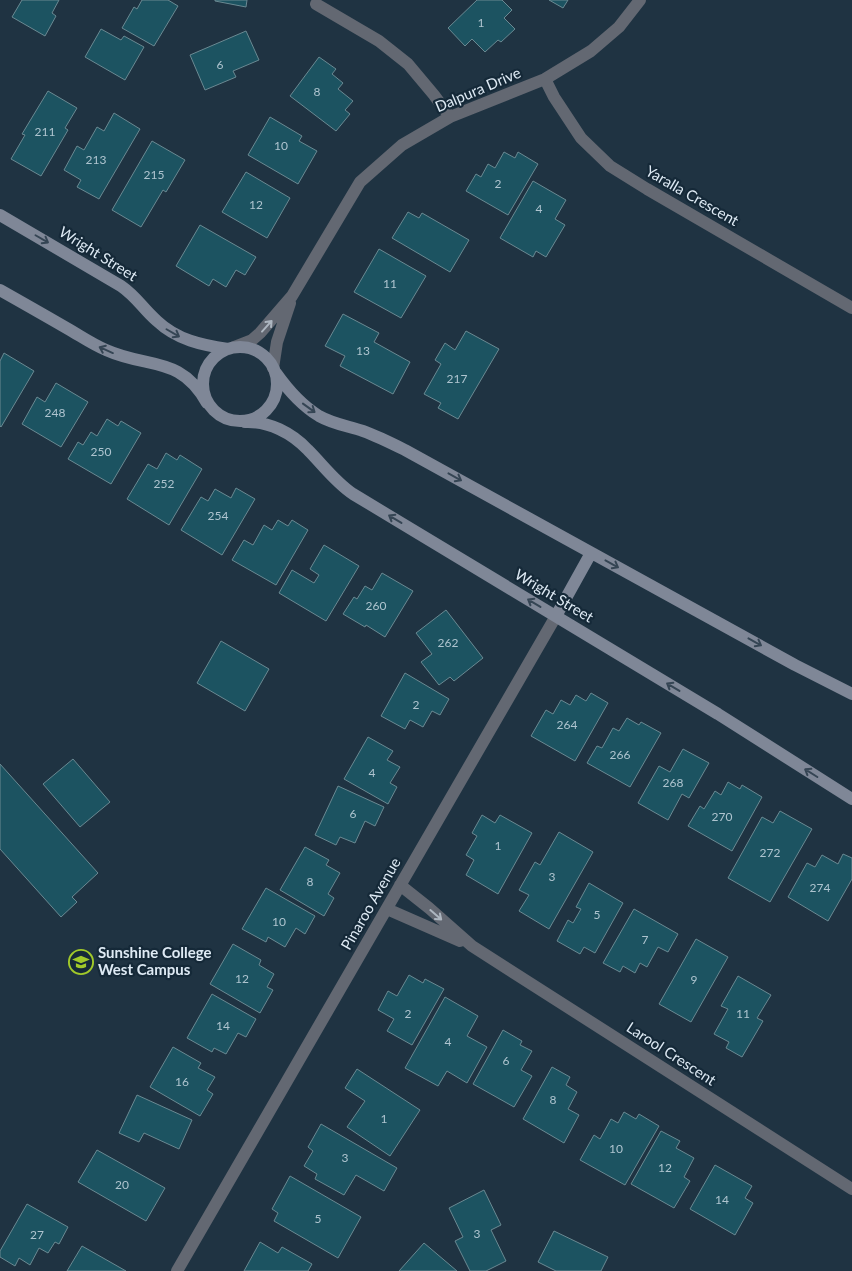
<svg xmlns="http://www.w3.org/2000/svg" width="852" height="1271" viewBox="0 0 852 1271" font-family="Lato,sans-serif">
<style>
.building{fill:#1c5361;stroke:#6a8992}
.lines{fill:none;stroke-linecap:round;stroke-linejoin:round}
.street{stroke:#636872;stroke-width:12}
.secondary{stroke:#7f8797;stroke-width:12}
.oneway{stroke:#354554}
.oneway2{stroke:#adb6c0}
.labels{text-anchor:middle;stroke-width:4.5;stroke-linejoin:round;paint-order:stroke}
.number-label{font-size:12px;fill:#aec4cf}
.street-label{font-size:15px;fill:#deeaf4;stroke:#152938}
.poi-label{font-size:15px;font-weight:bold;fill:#deeaf4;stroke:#152938;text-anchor:start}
</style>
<rect width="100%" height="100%" fill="#1f3342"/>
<path class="building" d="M22,0H59L52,13L56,16L45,36L12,17Z
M142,0H168L178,6L154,46L122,28L134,7L137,9Z
M215,0H247L246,7L215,1Z
M477,0H502L512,10L504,18L515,29L501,42L498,40L485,52L472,39L465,46L448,28Z
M549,0H568L563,8Z
M101,29L121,40L124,36L144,47L125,80L85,57Z
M246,31L259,60L233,71L236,77L205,90L190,55Z
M319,57L336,69L332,74L343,83L338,89L353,101L345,110L350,114L336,131L290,96Z
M48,91L77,108L65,128L68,130L41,176L11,159L25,135L22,134Z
M114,113L140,129L99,199L77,187L81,180L64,170L77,146L84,150L97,127L104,131Z
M270,117L302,136L299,141L317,151L298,184L248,155Z
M152,141L185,160L166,192L163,190L141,227L112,210Z
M504,152L515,158L518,152L538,164L508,215L466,191L476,174L481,177L488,164L495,168Z
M246,172L290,198L267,238L222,212Z
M533,181L566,200L555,219L565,225L546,257L536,251L533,257L500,238Z
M408,212L419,218L422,213L469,240L450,272L392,238Z
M200,225L256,257L245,275L236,270L226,287L213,279L209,286L176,266Z
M379,249L426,276L401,318L354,292Z
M343,314L379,333L374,342L410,362L393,394L340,366L345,356L325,346Z
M466,331L499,349L458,419L438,408L441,403L424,394L441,364L435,360L445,343L455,350Z
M4,353L34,371L1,427L0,426V361Z
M56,383L88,402L61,447L22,424L37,397L45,402Z
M107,419L118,426L121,421L141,433L111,484L68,459L78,442L83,445L91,432L97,436Z
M166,453L177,460L180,455L202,469L169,525L127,499L148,464L157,469Z
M236,488L255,499L222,555L181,530L201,497L208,501L215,489L231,498Z
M278,520L288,526L292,520L308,530L276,585L232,560L244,540L253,545L264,525L272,530Z
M324,545L359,566L326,621L279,593L292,570L314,583L319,575L310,569Z
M382,573L413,591L385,637L366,625L365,627L343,614L354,597L357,599L365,586L372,590Z
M446,610L483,658L454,681L450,677L439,685L421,662L432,654L416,633Z
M221,641L269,669L245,711L197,683Z
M405,673L449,699L440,715L432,711L423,727L410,720L405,729L381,716Z
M591,693L608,703L575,761L531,736L546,710L553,714L561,700L570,705L576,695L586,701Z
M627,718L639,725L641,722L661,733L630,787L587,763L597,746L602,748L613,728L619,731Z
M368,737L393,751L387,760L400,767L390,783L397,787L388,804L344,779Z
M683,749L709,763L689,798L682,794L668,820L638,803L659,766L670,772Z
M73,759L110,802L80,827L43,784Z
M0,764L98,873L72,897L77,902L61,917L0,849Z
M728,782L740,789L742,785L762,797L732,851L688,826L700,806L704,809L715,791L721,795Z
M338,786L384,807L375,826L365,821L355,843L340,837L336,845L315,835Z
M780,811L812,829L770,902L728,878L762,817L773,823Z
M482,815L495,823L500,815L532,833L498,894L466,875L474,860L466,855L477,836L472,833Z
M559,832L593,852L549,929L519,911L529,895L519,890L535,862L540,865Z
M305,847L329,860L326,865L340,873L328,894L334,898L324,916L280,890Z
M843,854L852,858V879L828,921L788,897L807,863L815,867L822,855L838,864Z
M589,883L623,903L595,953L584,947L580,954L557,941L568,920L573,923L581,909L576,907Z
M266,888L315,916L305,934L296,928L285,947L268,937L266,942L242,929Z
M634,909L678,934L668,952L658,947L647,967L640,963L635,973L623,966L620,972L603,963Z
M696,939L728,957L691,1022L659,1004Z
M233,944L261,960L259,965L274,974L267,987L273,990L260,1013L210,984Z
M409,975L423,983L425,979L444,989L412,1045L387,1031L394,1019L378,1010L388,991L397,996Z
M738,976L771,995L757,1018L763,1021L742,1057L726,1048L729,1042L714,1034L728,1009L721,1006Z
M212,994L256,1019L246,1037L238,1033L226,1054L214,1048L212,1052L187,1038Z
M445,997L478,1016L467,1036L487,1047L467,1083L447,1071L438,1086L405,1068Z
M503,1030L522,1041L520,1045L532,1051L521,1070L532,1076L514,1107L473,1084Z
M173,1047L201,1063L198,1068L215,1077L207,1090L213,1094L200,1116L150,1087Z
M552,1067L570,1077L566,1085L577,1092L568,1109L579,1115L564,1143L523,1119Z
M357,1069L420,1110L390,1156L347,1127L365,1101L345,1088Z
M137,1095L192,1120L179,1149L144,1133L139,1142L119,1133Z
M624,1112L636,1119L639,1114L659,1126L625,1185L580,1160L594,1135L600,1139L611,1119L618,1123Z
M321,1124L397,1168L384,1191L356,1175L344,1195L315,1179L317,1174L304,1166L313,1151L308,1147Z
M661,1131L680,1141L676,1148L694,1158L684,1177L690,1181L674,1208L631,1184Z
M97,1150L165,1188L146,1221L78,1182Z
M715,1165L752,1186L745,1198L753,1203L735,1235L690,1209Z
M290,1176L361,1217L338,1258L274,1221L278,1213L272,1209Z
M484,1190L501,1225L491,1230L506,1261L486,1271H470L455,1241L463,1237L449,1208Z
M27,1204L68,1227L59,1244L55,1242L48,1253L39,1248L30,1265L19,1258L15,1266L0,1257V1251Z
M554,1231L608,1257L601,1271H556L538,1262Z
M260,1242L278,1253L282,1247L312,1264L308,1271H244Z
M424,1243L457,1271H399Z
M82,1246L126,1271H67Z"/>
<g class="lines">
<path class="street" d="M316,4L379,41L408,64L434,95L450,117
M545,79L554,97L581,138L610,166L647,189L852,308
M234,347L252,340L260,333L292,296L360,182L402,145L450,117L545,79L591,51L619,27L640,0
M273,368L277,342L290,303
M400,885L429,908L472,946L852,1189
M387,909L460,941
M177,1271L556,616"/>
<path class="secondary" d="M0,215L121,286C137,297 143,309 157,321C177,340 202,345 228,349
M0,290C23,303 46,316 70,330C82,337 94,345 106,350C148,369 180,355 207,403
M203 384a37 37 0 1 1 74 0a37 37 0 1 1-74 0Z
M276,373C288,390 301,405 319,416C333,424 348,426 363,431C377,436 391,443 405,450L795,665L852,694
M245,422C269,421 292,433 308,450C323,465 335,482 353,494L718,714L852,799
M556,616L591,553"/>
</g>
<defs><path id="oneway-shaft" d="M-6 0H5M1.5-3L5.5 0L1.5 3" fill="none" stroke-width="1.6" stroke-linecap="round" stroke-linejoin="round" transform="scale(1.25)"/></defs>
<g class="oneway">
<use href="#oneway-shaft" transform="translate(42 239) rotate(30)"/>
<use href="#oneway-shaft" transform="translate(173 333) rotate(30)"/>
<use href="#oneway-shaft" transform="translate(106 350) rotate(-156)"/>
<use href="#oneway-shaft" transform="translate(309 408) rotate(36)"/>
<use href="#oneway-shaft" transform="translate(455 477) rotate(29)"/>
<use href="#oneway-shaft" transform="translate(395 519) rotate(-149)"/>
<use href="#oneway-shaft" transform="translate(612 564) rotate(29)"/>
<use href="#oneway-shaft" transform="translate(534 603) rotate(-149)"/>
<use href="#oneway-shaft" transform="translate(755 642) rotate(29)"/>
<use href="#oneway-shaft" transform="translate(673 687) rotate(-149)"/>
<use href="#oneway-shaft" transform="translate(811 773) rotate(-148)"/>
</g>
<g class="oneway2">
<use href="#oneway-shaft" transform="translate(267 326) rotate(-48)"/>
<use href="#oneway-shaft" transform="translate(436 915) rotate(41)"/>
</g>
<defs>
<symbol id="school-ring" viewBox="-11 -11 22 22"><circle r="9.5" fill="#152938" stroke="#a1c92a" stroke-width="1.5"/><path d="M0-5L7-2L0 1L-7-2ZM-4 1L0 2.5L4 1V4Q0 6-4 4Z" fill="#a1c92a"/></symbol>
</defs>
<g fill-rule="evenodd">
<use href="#school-ring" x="67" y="948" width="28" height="28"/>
</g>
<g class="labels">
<g class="number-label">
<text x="481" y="27">1</text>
<text x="220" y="69">6</text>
<text x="317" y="96">8</text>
<text x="45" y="136">211</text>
<text x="281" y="150">10</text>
<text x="96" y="164">213</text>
<text x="154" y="179">215</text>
<text x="498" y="188">2</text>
<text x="256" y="209">12</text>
<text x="539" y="213">4</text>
<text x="390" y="288">11</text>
<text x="363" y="355">13</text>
<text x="457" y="383">217</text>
<text x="55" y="417">248</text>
<text x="101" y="456">250</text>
<text x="164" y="488">252</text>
<text x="218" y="520">254</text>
<text x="376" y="610">260</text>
<text x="448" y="647">262</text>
<text x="416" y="709">2</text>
<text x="567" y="729">264</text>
<text x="620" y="759">266</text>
<text x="372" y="777">4</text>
<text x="673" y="787">268</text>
<text x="353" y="818">6</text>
<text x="722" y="821">270</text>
<text x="498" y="850">1</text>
<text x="770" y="857">272</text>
<text x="552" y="881">3</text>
<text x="310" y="886">8</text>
<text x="820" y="892">274</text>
<text x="597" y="919">5</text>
<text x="279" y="926">10</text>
<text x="645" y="944">7</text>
<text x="242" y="983">12</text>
<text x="694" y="984">9</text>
<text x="408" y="1018">2</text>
<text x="743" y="1018">11</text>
<text x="223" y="1030">14</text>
<text x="448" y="1046">4</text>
<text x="506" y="1065">6</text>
<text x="182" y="1086">16</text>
<text x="553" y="1104">8</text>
<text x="384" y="1123">1</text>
<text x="616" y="1153">10</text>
<text x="345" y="1162">3</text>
<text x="665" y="1172">12</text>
<text x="122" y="1189">20</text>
<text x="722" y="1204">14</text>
<text x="318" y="1223">5</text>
<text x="477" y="1238">3</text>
<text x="37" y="1239">27</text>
</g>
<g class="street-label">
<text transform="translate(478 90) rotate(-23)" y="5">Dalpura Drive</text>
<text transform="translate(692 196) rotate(30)" y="5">Yaralla Crescent</text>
<text transform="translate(98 254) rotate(32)" y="5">Wright Street</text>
<text transform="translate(554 596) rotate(31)" y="5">Wright Street</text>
<text transform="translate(371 904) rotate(-60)" y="5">Pinaroo Avenue</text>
<text transform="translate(671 1054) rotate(33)" y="5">Larool Crescent</text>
</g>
<g class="poi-label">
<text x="98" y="958">Sunshine College<tspan x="98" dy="17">West Campus</tspan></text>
</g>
</g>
</svg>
